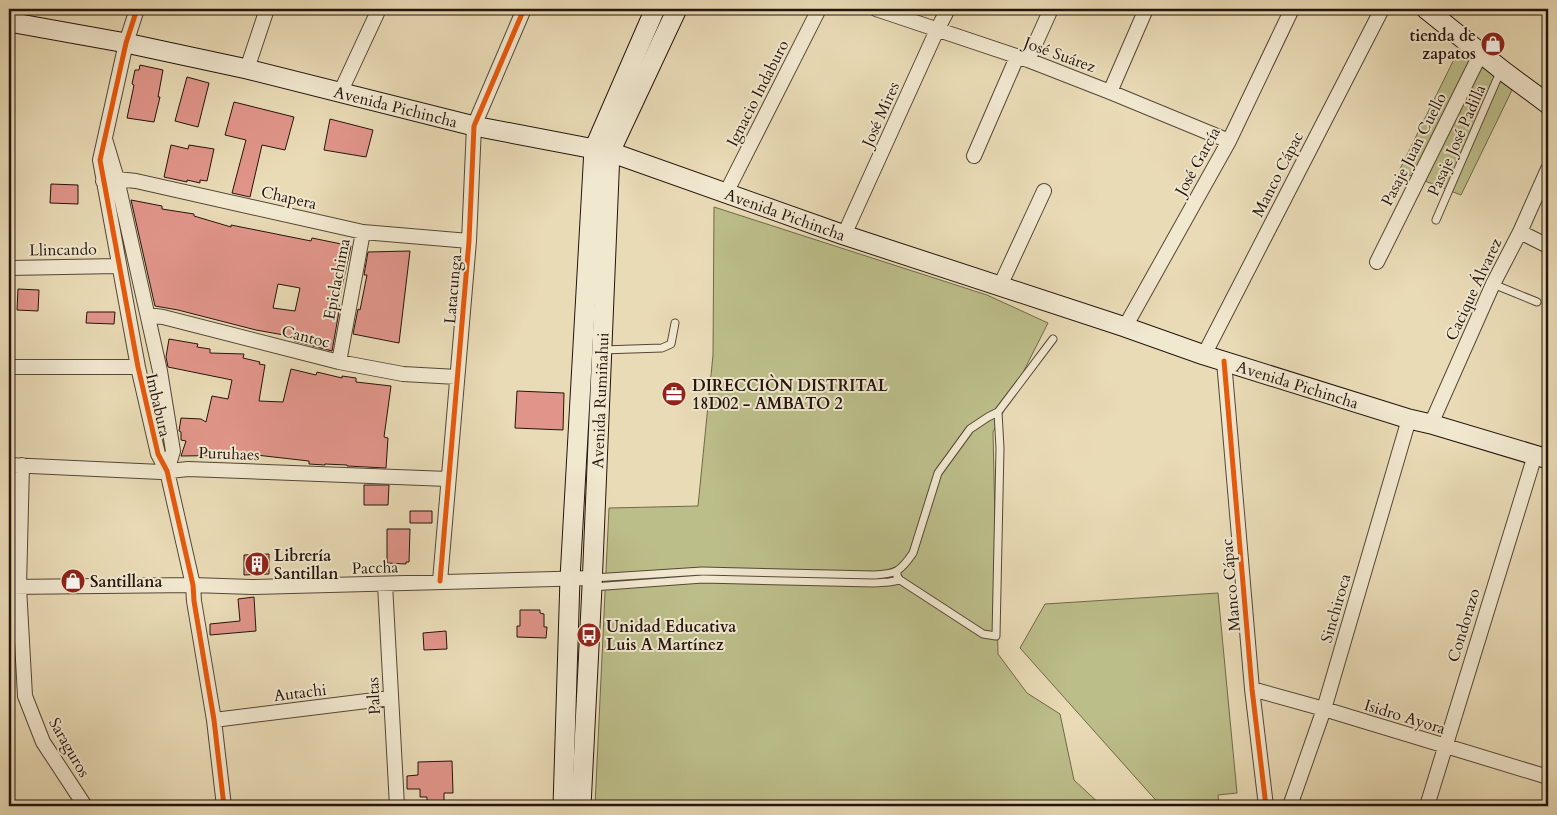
<svg xmlns="http://www.w3.org/2000/svg" width="1557" height="815" viewBox="0 0 1557 815" font-family="Cardo,serif">
<style>
.green{fill:#bcbe8a;stroke:#70694b}
.building{fill:#e1958a;stroke:#24140c;fill-rule:evenodd}
.lines{fill:none;stroke-linecap:round;stroke-linejoin:round}
.service-casing{stroke:#554636;stroke-width:9}
.minor-casing{stroke:#554636;stroke-width:16}
.secondary-casing{stroke:#24140c;stroke-width:21}
.service{stroke:#f1e8d0;stroke-width:7}
.minor{stroke:#f1e8d0;stroke-width:14}
.secondary{stroke:#f1e8d0;stroke-width:19}
.cycleway-casing{stroke:#f1e8d0;stroke-width:8}
.cycleway{stroke:#e8590c;stroke-width:5}
.labels{text-anchor:middle;stroke-width:4;stroke-linejoin:round;paint-order:stroke}
.poi-label{font-size:16px;font-weight:bold;fill:#24140c;stroke:#f1e8d0;text-anchor:start}
.street-label{font-size:16px;fill:#24140c;stroke:#f1e8d0}
</style>
<rect width="100%" height="100%" fill="#e9dbb6"/>
<filter id="stains"><feTurbulence type="fractalNoise" baseFrequency=".004" numOctaves="4"/><feColorMatrix values="0 0 0 0 .2 0 0 0 0 .09 0 0 0 0 .02 0 0 0 .5 -.17"/></filter>
<radialGradient id="worn" r=".72"><stop offset=".6" stop-color="#630" stop-opacity="0"/><stop offset="1" stop-color="#630" stop-opacity=".3"/></radialGradient>
<path class="green" d="M1461,45L1515,84L1461,195L1399,171Z
M714,207L987,295L1048,323L993,432L998,654L1027,693L1060,714L1074,780L1102,806H595L609,508L698,506L713,355Z
M1218,593L1237,793L1218,795L1219,806H1161L1020,648L1045,604Z"/>
<path class="building" d="M140,65L163,70L158,97H160L154,122L127,118L133,90L134,85L132,84L135,70H139Z
M187,77L209,83L198,127L175,121Z
M234,102L294,117L285,150L262,145L250,197L232,193L246,140L225,135Z
M330,119L373,130L366,157L324,150Z
M171,145L188,149L189,145L214,149L207,181L200,180V183L187,180V182L164,177Z
M51,184L78,185V204L50,203Z
M131,200L162,206V209L194,214V216L231,227V225L311,241L312,238L351,246L338,305L340,306L332,351L294,341L295,337L256,330L178,310L155,306ZM278,284L300,288L295,311L273,308Z
M410,251L399,343L353,334L358,309L360,310L367,275H364L368,252Z
M18,289L39,290L38,311L17,310Z
M87,312H115L114,324L86,323Z
M169,339L198,344L197,347L210,349V353L244,354L243,358L260,362L259,364L265,365L259,401L283,402L291,369L316,375L317,372L342,378V376L356,378V382L391,386L384,437L388,438L386,468L347,466V465L325,464V465L309,464V461L256,455L181,456L186,441L181,440V432L179,431L181,418L201,419L206,422L212,396L228,399L232,380L168,367L166,357Z
M517,391L564,393L563,430L515,428Z
M364,485H389L388,505H364Z
M410,511H432V523H410Z
M387,529H410L409,562H406V564L387,563Z
M269,554V574L244,575V555Z
M254,597L256,631L210,635V624L240,621L238,599Z
M520,610H540V613L544,614V627H547L546,638L517,637V626H520Z
M446,631L447,649L424,650L423,633Z
M452,761L453,793H444V806H427V797H420V789H407V776L418,775V762Z"/>
<g class="lines">
<defs>
<path id="service" d="M1436,220L1501,70
M1493,284L1537,302
M602,350L662,348L671,344L675,323
M897,572V576L900,580L983,634L996,636L1000,448L998,412
M593,578L702,571L874,575C896,574 900,572 913,553L938,473L970,429L988,417L998,412L1053,339
M592,587L703,579L874,583L889,582L900,580"/>
<path id="minor" d="M137,9L126,43L100,160L138,367L158,454L167,471L193,585L194,601L214,720L224,806
M876,9L1028,60L1110,92L1229,141
M1028,60L1051,9
M247,69L267,9
M1110,92L1146,9
M340,93L379,9
M105,139L117,179L160,371L173,451L167,471
M974,156L1017,57
M103,181L117,179L136,181L363,232L469,241
M726,193L819,9
M1520,232L1548,246
M844,235L937,30L948,9
M1377,262L1481,53
M9,268L118,266
M1000,286L1044,191
M148,315L163,317L339,362L403,374L457,377
M1125,327L1229,141L1292,9
M1204,355L1382,9
M1224,361L1252,689L1266,806
M339,362L363,232
M9,367H138
M1431,424L1493,284L1520,232L1548,169
M9,465L161,472L188,469L448,479
M22,465L19,587L25,696L43,742L85,806
M440,581L469,241L474,126L524,9
M385,584L397,806
M9,587L193,585L252,587L592,578
M1252,689L1324,709L1548,777
M214,720L391,698
M1290,806L1324,709L1409,419
M1427,806L1535,455"/>
<g id="secondary">
<path d="M1426,9L1502,70L1548,104"/>
<path id="s1" d="M9,22L126,43L247,69L474,126L610,152L844,235L1125,327L1204,355L1409,419L1431,424L1548,459"/>
<path d="M563,806L570,578L594,149L655,9"/>
<path id="s2" d="M581,806L592,587L610,152L677,9"/>
</g>
</defs>
<use href="#service" class="service-casing"/>
<use href="#minor" class="minor-casing"/>
<use href="#secondary" class="secondary-casing"/>
<use href="#service" class="service"/>
<use href="#minor" class="minor"/>
<use href="#secondary" class="secondary"/>
<defs>
<path id="cycleway" d="M137,9L126,43L100,160L138,367L158,454L167,471L193,585L194,601L214,720L224,806
M1224,361L1252,689L1266,806
M440,581L469,241L474,126L524,9"/>
</defs>
<use href="#cycleway" class="cycleway-casing"/>
<use href="#cycleway" class="cycleway"/>
</g>
<defs>
<symbol id="shop-disc" viewBox="-11 -11 22 22"><circle r="9.5" fill="#8f2418" stroke="#f1e8d0"/><path d="M-5-2.5h2.3a2.7 3.5 0 0 1 5.4 0H5L5.5 6h-11ZM-1.5-2.5h3a1.5 2.3 0 0 0-3 0Z" fill="#fff"/></symbol>
<symbol id="office-disc" viewBox="-11 -11 22 22"><circle r="9.5" fill="#8f2418" stroke="#f1e8d0"/><path d="M-6-3h4V-5.5h4V-3h4V5H-6ZM-1-4.5V-3h2v-1.5ZM-6 0V1H6V0Z" fill="#fff"/></symbol>
<symbol id="building-disc" viewBox="-11 -11 22 22"><circle r="9.5" fill="#8f2418" stroke="#f1e8d0"/><path d="M-4-6H4V6H1V3H-1V6H-4ZM-2.5-4.3h1.7v1.8h-1.7ZM.8-4.3h1.7v1.8H.8ZM-2.5-1h1.7V.8h-1.7ZM.8-1h1.7V.8H.8Z" fill="#fff"/></symbol>
<symbol id="bus-disc" viewBox="-11 -11 22 22"><circle r="9.5" fill="#8f2418" stroke="#f1e8d0"/><path d="M-5-6H5V4H4V6H2V4H-2V6H-4V4H-5ZM-3.5-4V0h7V-4ZM-3.5 1.2v1.5H-2V1.2ZM2 1.2v1.5H3.5V1.2Z" fill="#fff"/></symbol>
</defs>
<g fill-rule="evenodd">
<use href="#shop-disc" x="1479" y="30" width="28" height="28"/>
<use href="#office-disc" x="660" y="380" width="28" height="28"/>
<use href="#building-disc" x="243" y="550" width="28" height="28"/>
<use href="#shop-disc" x="59" y="567" width="28" height="28"/>
<use href="#bus-disc" x="575" y="621" width="28" height="28"/>
</g>
<g class="labels">
<g class="poi-label">
<text x="1476" y="41" text-anchor="end">tienda de<tspan x="1476" dy="18">zapatos</tspan></text>
<text x="692" y="391">DIRECCIÒN DISTRITAL<tspan x="692" dy="18">18D02 - AMBATO 2</tspan></text>
<text x="274" y="561">Librería<tspan x="274" dy="18">Santillan</tspan></text>
<text x="90" y="587">Santillana</text>
<text x="606" y="632">Unidad Educativa<tspan x="606" dy="18">Luis A Martínez</tspan></text>
</g>
<g class="street-label">
<text transform="translate(1060 54) rotate(20)" y="6">José Suárez</text>
<text transform="translate(757 93) rotate(-63)" y="6">Ignacio Indaburo</text>
<text dy="6" stroke="none"><textPath href="#s1" startOffset="396">Avenida Pichincha</textPath></text>
<text transform="translate(880 114) rotate(-66)" y="6">José Mires</text>
<text transform="translate(1456 140) rotate(-66)" y="6">Pasaje José Padilla</text>
<text transform="translate(1413 149) rotate(-63)" y="6">Pasaje Juan Cuello</text>
<text transform="translate(1197 161) rotate(-61)" y="6">José García</text>
<text transform="translate(1277 174) rotate(-63)" y="6">Manco Cápac</text>
<text transform="translate(289 197) rotate(13)" y="6">Chapera</text>
<text dy="6" stroke="none"><textPath href="#s1" startOffset="801">Avenida Pichincha</textPath></text>
<text transform="translate(63 249) rotate(-1)" y="6">Llincando</text>
<text transform="translate(336 279) rotate(-79)" y="6">Epiclachima</text>
<text transform="translate(452 289) rotate(-85)" y="6">Latacunga</text>
<text transform="translate(1473 289) rotate(-65)" y="6">Cacique Álvarez</text>
<text transform="translate(306 336) rotate(14)" y="6">Cantoc</text>
<text dy="6" stroke="none"><textPath href="#s1" startOffset="1341">Avenida Pichincha</textPath></text>
<text dy="6" stroke="none"><textPath href="#s2" startOffset="406">Avenida Rumiñahui</textPath></text>
<text transform="translate(159 405) rotate(77)" y="6">Imbabura</text>
<text transform="translate(229 453) rotate(2)" y="6">Puruhaes</text>
<text transform="translate(375 567) rotate(-2)" y="6">Paccha</text>
<text transform="translate(1230 585) rotate(-95)" y="6">Manco Cápac</text>
<text transform="translate(1335 608) rotate(-74)" y="6">Sinchiroca</text>
<text transform="translate(1463 625) rotate(-73)" y="6">Condorazo</text>
<text transform="translate(300 692) rotate(-7)" y="6">Autachi</text>
<text transform="translate(373 696) rotate(-93)" y="6">Paltas</text>
<text transform="translate(1405 716) rotate(17)" y="6">Isidro Ayora</text>
<text transform="translate(70 747) rotate(60)" y="6">Saraguros</text>
</g>
</g>
<rect width="1557" height="815" fill="none" stroke="#e9dbb6" stroke-width="30"/>
<rect x="10" y="10" width="1537" height="795" fill="none" stroke="#24140c" stroke-width="2.5"/>
<rect x="15" y="15" width="1527" height="785" fill="none" stroke="#24140c"/>
<rect width="100%" height="100%" filter="url(#stains)"/>
<rect width="100%" height="100%" fill="url(#worn)"/>
</svg>
